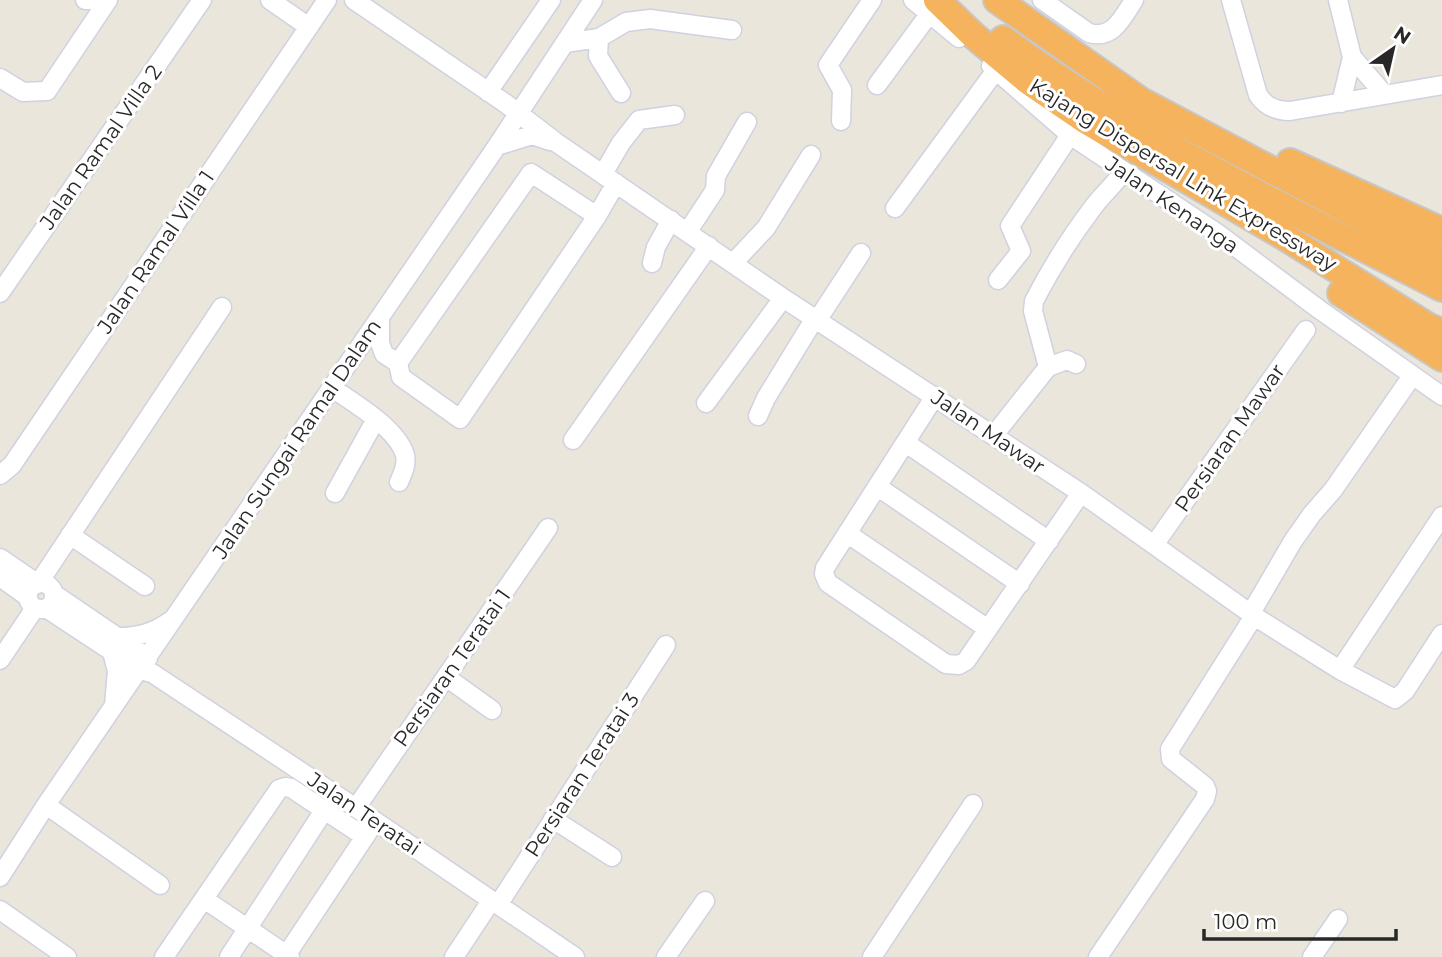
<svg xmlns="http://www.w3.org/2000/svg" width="1442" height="957" viewBox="0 0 1442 957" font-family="Montserrat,sans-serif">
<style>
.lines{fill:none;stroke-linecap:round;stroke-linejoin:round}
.minor-casing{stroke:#d0d1e1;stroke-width:21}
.highway-casing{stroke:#c7c7c7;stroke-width:30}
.minor{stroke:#fff;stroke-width:18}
.highway{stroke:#f4b35c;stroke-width:26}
.labels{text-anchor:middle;stroke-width:6;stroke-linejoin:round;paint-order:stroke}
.street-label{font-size:21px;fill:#282828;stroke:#fff}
</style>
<rect width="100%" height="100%" fill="#eae6db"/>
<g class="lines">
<defs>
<path id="minor" d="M85,0H99
M270,0L309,27
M354,0L505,103L557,143L783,298L1081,493L1254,616L1340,670L1395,699L1405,691L1442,634
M913,0L959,38
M1042,0L1089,33C1113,40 1123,17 1134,0
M1231,0L1258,95C1266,107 1276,111 1290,111L1442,85
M1338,0L1352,57L1384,94
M599,38L598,56L621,93
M565,43L599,38L626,22L650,19L732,30
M991,66L1070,135L1217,233L1320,310L1442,396
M0,78L23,92L47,91L108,0
M877,85L930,13
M488,92L551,0
M1341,103L1352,57
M841,121L842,90L828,65L872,0
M497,146L532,135L550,141
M603,174L621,143L639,120L675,115
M895,208L996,70
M597,216L531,173L398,363L401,377L460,419L597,216L616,183
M688,231L715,190L716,176L747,122
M652,263L656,247L671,220
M733,263L766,228L811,155
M998,280L1021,251L1010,226L1070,135
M0,293L202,0
M380,317V343L384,354L398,363
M818,319L861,253
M1048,367L1033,311L1034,301C1051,268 1072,235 1094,206C1103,194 1114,185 1123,172
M332,388C354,403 397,428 405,455C407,465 403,473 399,482
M935,396L825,568L824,574L828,583L946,664L959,665L966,661L1081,493
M706,403L783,298
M758,416L766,398L815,318
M994,435L1048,367L1067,360L1076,364
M573,440L709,246
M906,443L1049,541
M0,475L12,465L327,0
M878,487L1020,584
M335,493L376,419
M848,534L988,629
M70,535L145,586
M1154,545L1306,330
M0,558L38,584L222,307
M0,577L28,597
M28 596a13 13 0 1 1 26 0a13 13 0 1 1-26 0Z
M54,594L148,658
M46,608L140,670L152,673L356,808L575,957
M1251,613L1293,541L1312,514L1333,490L1412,376
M118,637C138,637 153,633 170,621
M112,652L117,671L114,705
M0,660L35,608
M1340,670L1442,516
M446,677L492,710
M46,805L160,885
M356,808L548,528
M553,819L612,857
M0,877L46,805L497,146L593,0
M204,899L290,957
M498,905L666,645
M0,910L67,957
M164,957L279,789L285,787L291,788L365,837
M229,957L325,809
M285,957L370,829
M454,957L491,901
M666,957L705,901
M872,957L973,804
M1098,957L1205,799L1207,791L1205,786L1171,759L1170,749L1254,616
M1312,957L1338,919"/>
<path id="highway" d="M937,0L973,35L1028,81L1085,120L1285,237L1429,327L1442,332
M997,0L1141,101L1442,260
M1003,39C1138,139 1293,211 1442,288
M1290,162L1442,231
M1341,293L1442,358"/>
</defs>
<use href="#minor" class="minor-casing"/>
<use href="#highway" class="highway-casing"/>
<use href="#minor" class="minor"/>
<use href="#highway" class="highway"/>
</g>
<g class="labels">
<g class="street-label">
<text transform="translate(101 147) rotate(-55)" y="7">Jalan Ramal Villa 2</text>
<text transform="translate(1183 175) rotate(31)" y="7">Kajang Dispersal Link Expressway</text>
<text transform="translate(1172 205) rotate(34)" y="7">Jalan Kenanga</text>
<text transform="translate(156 252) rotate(-56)" y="7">Jalan Ramal Villa 1</text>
<text transform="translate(988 432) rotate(34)" y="7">Jalan Mawar</text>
<text transform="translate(1230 438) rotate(-55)" y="7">Persiaran Mawar</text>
<text transform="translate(297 439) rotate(-56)" y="7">Jalan Sungai Ramal Dalam</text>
<text transform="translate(452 668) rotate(-55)" y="7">Persiaran Teratai 1</text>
<text transform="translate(582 775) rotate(-57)" y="7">Persiaran Teratai 3</text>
<text transform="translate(364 814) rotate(34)" y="7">Jalan Teratai</text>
</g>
</g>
<g transform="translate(1393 49) rotate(34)" stroke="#ffffff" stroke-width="5" paint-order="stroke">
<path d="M0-5L12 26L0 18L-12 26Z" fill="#282828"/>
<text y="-10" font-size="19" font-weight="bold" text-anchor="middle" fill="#282828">N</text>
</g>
<path d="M1204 929v10h192v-10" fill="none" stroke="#282828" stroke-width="3.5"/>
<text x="1214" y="929" font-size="21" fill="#282828" stroke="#ffffff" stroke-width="5" paint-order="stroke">100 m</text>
</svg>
